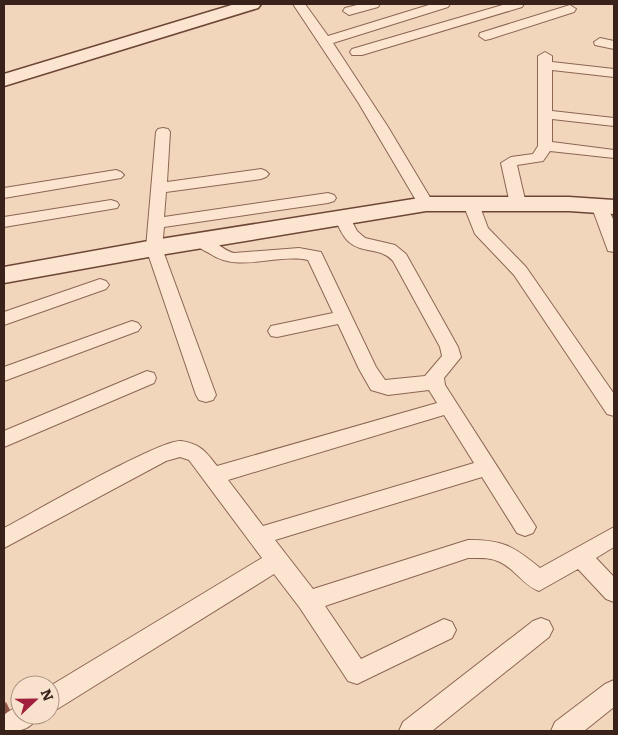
<svg xmlns="http://www.w3.org/2000/svg" width="618" height="735" viewBox="0 0 618 735" font-family="Literata,serif">
<style>
.lines{fill:none;stroke-linecap:round;stroke-linejoin:round}
.street-casing{stroke:#8c6554;stroke-width:2}
.secondary-casing{stroke:#6d4637;stroke-width:3}
.street{fill:#fce5d0;fill-rule:evenodd}
.secondary{fill:#fce5d0;fill-rule:evenodd}
.shaded-wall{fill:#945a4d}
</style>
<rect width="100%" height="100%" fill="#f2d6bc"/>
<g class="lines">
<defs>
<path id="street" d="M293,4H305L328,36L432,4H450L448,7L333,43L388,127L434,204L432,207H420L358,102Z
M361,4H380L378,7L349,15L343,11L345,8Z
M506,4H524L522,7L362,55H352L350,52L352,49Z
M570,5L576,9L574,12L490,39L485,40L479,36L480,33Z
M600,38L614,41V49L595,45L594,42Z
M545,52L552,56V62L614,69V77L552,70V111L614,118V126L552,119V142L614,150V158L550,151L543,161L517,165L526,204L524,207H512L510,204L501,163L511,157L533,154L538,146V56Z
M163,128L168,129L170,132L167,182L261,169L266,171L269,174L266,177L261,179L166,192L164,217L328,193L334,195L336,198L334,201L328,203L164,227L162,248L216,395L213,400L206,402L199,400L196,395L146,248L156,132L158,129Z
M116,170L121,172L124,175L121,178L4,198V188Z
M471,199L477,201L479,204L488,228L526,267L614,394V416L607,414L514,275L475,234L463,204L465,201Z
M111,200L117,202L119,205L117,208L4,227V217Z
M599,200L605,202L614,221V252L608,251L591,205L593,202Z
M342,213L348,214L357,231L365,238L395,245L406,254L458,347L461,357L444,378L445,385L536,527L533,533L525,536L517,533L482,477L275,540L313,589L468,540C504,540 513,546 540,568L614,527V547L596,558L614,577V602L606,599L578,569L539,591C523,585 515,569 500,562C490,557 479,558 468,558L325,606L361,659L444,619L452,622L456,630L452,638L357,684L348,681L300,608L274,574L59,708L50,712V686L262,558L189,460L180,457L166,461L4,548V528C31,514 160,439 181,441C201,444 206,452 217,466L437,403L429,390L388,395L371,390L359,369L338,324L277,337L271,336L268,331L271,326L333,313L308,260C275,253 239,274 209,253C203,250 197,247 194,241L196,237C211,233 220,250 234,253L299,248L321,252L376,367L385,380L425,376L442,356L440,347L393,261C381,247 363,254 349,242C342,236 339,226 334,218L336,214ZM444,415L474,463L263,526L228,480Z
M100,279L106,281L109,285L106,289L4,325V312Z
M132,321L138,323L141,327L138,331L4,381V367Z
M147,371L154,373L156,378L154,383L4,447V431Z
M541,618L549,621L553,629L549,637L432,731H399L403,722L533,621Z
M614,680V707L584,731H551L555,722L605,684Z
M20,705V715H38C31,731 19,731 4,731V714Z"/>
<path id="secondary" d="M235,4H261L258,8L4,86V74Z
M426,197H569L614,200V214L569,211H426L154,256L4,283V267L154,240Z"/>
</defs>
<use href="#street" class="street-casing"/>
<use href="#secondary" class="secondary-casing"/>
<use href="#street" class="street"/>
<use href="#secondary" class="secondary"/>
</g>
<path class="shaded-wall" d="M6,702L10,710L4,715V704Z"/>
<rect width="618" height="735" fill="none" stroke="#39221a" stroke-width="10"/>
<g transform="translate(35 700) rotate(68)"><circle r="24" fill="#f9e2cd" stroke="#ac9585"/>
<path d="M0-4L9 19L0 12L-9 19Z" fill="#a11e3d"/>
<text y="-8" font-size="14" font-weight="bold" text-anchor="middle" fill="#39221a">N</text>
</g>
</svg>
